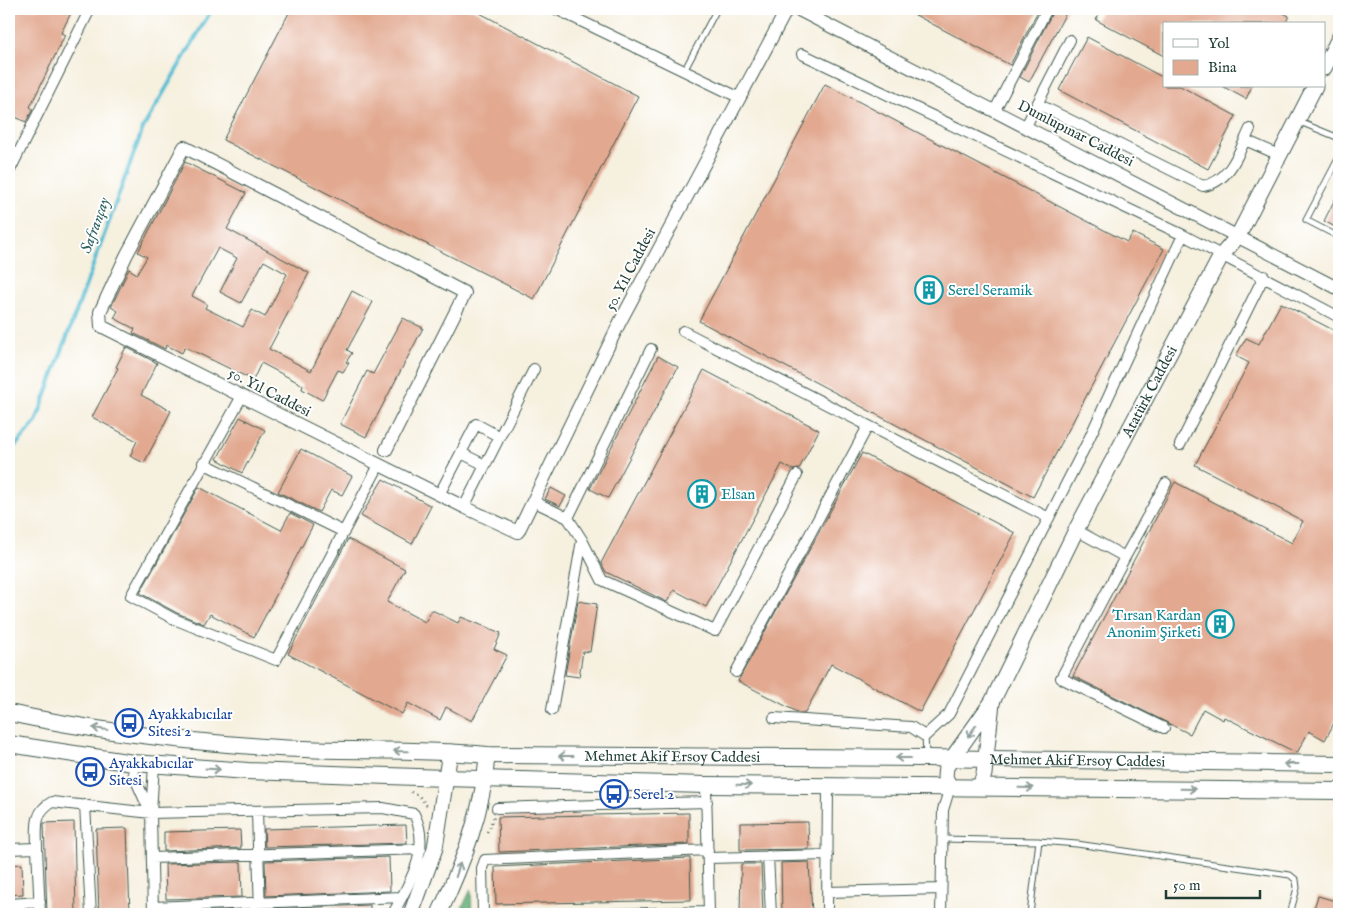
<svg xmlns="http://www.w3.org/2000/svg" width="1348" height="923" viewBox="0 0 1348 923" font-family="'IM FELL English',serif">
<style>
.forest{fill:#62ae78;stroke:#407656}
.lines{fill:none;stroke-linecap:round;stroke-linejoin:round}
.stream{stroke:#57bfd4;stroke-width:4}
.building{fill:#e2a990;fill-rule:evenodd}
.service-casing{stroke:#3f584e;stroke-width:7}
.minor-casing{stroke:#3f584e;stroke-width:12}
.tertiary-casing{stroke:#3f584e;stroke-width:14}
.secondary-casing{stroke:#3f584e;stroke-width:17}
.primary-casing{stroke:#3f584e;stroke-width:18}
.path{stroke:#3f584e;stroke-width:2.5;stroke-dasharray:1 4;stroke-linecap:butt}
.service{stroke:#fff;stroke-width:5}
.minor{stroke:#fff;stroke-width:10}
.tertiary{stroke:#fff;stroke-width:12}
.secondary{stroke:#fff;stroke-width:15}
.primary{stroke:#fff;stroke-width:16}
.oneway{stroke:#8f9e9a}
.labels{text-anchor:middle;stroke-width:4;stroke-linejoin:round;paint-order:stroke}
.street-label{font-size:15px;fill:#1f3d34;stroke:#fff}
.culture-label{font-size:15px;fill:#0d838f;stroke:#fff;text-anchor:start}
.transit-label{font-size:15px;fill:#164399;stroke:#fff;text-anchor:start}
.water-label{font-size:16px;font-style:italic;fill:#306464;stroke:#fff}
</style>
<rect width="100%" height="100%" fill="#fff"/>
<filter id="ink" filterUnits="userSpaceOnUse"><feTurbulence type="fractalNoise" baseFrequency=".02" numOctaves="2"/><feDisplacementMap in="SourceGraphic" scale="10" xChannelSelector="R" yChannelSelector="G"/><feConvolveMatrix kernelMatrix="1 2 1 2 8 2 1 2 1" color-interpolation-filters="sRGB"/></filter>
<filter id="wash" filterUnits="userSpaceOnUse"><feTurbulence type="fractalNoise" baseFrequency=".0096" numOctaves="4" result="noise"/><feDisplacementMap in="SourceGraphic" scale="20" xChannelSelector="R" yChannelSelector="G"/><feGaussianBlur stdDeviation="1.12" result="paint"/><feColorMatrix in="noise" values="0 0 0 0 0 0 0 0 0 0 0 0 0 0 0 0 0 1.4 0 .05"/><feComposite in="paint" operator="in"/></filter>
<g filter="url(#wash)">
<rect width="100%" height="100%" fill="#f6f0df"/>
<path class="forest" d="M471,889L472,914H459Z"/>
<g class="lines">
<path class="stream" d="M9,453L36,422L143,128L212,9"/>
</g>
<g id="blocks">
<path class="building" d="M9,9H73L61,33L65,35L30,107L33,109L26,122L9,114Z
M291,9H472L638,96L534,299L223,140Z
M904,9H1039L1010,65Z
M1054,9H1068L1029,82L1020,77Z
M1102,9H1276L1289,16L1285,24H1164V56L1096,20Z
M1087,37L1164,78V86H1180L1236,116L1208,169L1059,90Z
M825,84L1127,242L1133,233L1164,249L1033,497L699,321Z
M1222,86H1252L1246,99Z
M185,162L246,193L227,229L309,273L269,349L311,371L352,291L373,302L347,350L352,353L346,362L349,363L343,372L338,370L322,400L302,389L303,385L261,363L253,380L185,347L182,353L166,345L165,349L133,333L135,329L114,318L118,311L111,307L129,269L137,274L147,257L138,252ZM218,248L237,258L220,292L241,303L264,261L287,274L265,317L252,310L243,327L205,308L207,304L192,296Z
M1339,191V229L1324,221Z
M1281,303L1339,333V714L1325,740L1309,731L1297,753L1224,717L1223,720L1203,709L1190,734L1073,676L1175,482L1292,543L1303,521L1195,465L1249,363L1236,356L1246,338L1259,344Z
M403,318L423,328L366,437L340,424L367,371L373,374Z
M126,347L157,363L141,395L171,411L144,463L130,456L137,441L92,417L118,368L116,367Z
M658,356L678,367L608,498L590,489Z
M704,370L819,430L799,469L793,470L782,464L706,607L674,590L667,602L606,572L601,563Z
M240,417L265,430L242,473L217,459Z
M301,449L352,476L342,495L331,490L319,512L278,492Z
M862,453L1015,533L920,712L831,664L805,713H799L738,681Z
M383,479L431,506L412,544L361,516Z
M199,487L281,530L290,513L313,525L254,637L210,614L204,624L177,613L140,593Z
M551,488L566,496L560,506L545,499Z
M348,539L405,569L387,602L425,622L432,610L458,623L461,617L501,633L494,649L507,655L472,721L446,707L440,720L408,703L402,714L288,654Z
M578,601L597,604L590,652L583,651L579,677L565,675Z
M689,813V844L499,852L498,817Z
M74,822L76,914H47L44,823Z
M808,822L809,849L740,850V823Z
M406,825L407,843L265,847L264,829Z
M127,828L130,914H99L96,829Z
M240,830L241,848L164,851V832Z
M389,857L390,891L266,896L265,861Z
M690,858L691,900L496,904L495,867Z
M241,862L242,897L166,899L165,864Z
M809,862L812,914H782L781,863Z
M22,864L23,894L9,895V865Z
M741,864H761L763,914H740Z
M1318,896L1339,902V914H1312Z
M370,905V914H267V909Z
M242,910L243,914H172V913Z"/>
</g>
</g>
<g filter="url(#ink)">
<use href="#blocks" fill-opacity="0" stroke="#3f584e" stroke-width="1"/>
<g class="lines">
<defs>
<path id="service" d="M684,71L717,9
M1300,122L1339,138
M1339,157L1306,220L1339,237
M925,736L926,755
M942,839L1039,841L1077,844L1290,875L1296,880L1297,888L1290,914
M1030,914L1039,841"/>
<path id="minor" d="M556,9L738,97
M1038,104L1203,186C1230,182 1239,152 1250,129
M995,110L1047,9
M1026,126L1070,40
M1245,140L1279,155
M9,172L90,9
M1183,235L1339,317
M683,331L1049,518
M242,396L131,596L174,619L276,660L379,465
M1180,445L1264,276
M461,453L485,465
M203,463L344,532
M439,495L476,424L500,437
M533,501L568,518
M464,507L534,369
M1076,530L1125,557L1166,483
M582,540L602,580L715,631L797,475
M1125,557L1061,678L1164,728
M736,672L868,426
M552,710L582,540L568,518L651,349
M774,718L911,727L925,736L949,714L1088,441L1183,235L802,54
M133,763L134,776L150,812
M706,785L709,914
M85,805L91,914
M497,808L707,802
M257,811L260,914
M37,848L40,914
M9,849L37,848C37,829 33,812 52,802L151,813L383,808L414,814C432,849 409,883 393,914
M768,856L771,914
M152,858L421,849
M708,858L828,855
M828,892L941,889
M9,904L40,902
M153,907L402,897
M153,914L151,813L154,765
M483,914L482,868L485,860L708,850
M609,914L709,912
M827,914L828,786
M941,914L943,810L950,787"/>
<path id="tertiary" d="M797,9L1339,289
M386,450L465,293L184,147L126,256L100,312L101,326L464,507L518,532L620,322L787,9"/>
<g id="secondary">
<path d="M1324,68L1339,38"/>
<path id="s1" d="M950,787L945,777L946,767L992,702L1076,530L1221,256L1238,236L1315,86"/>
<path d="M977,787L981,784L984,774L992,703"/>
<path d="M411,914L435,848L450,752"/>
<path d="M439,914C462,865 484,810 487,755"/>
</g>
<g id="primary">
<path id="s2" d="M9,713C98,732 188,742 279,748C348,752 418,748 487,755L926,758L1339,764"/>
<path d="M9,744L133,763L248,771L445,778L706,785L1339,791"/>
</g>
</defs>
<use href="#service" class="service-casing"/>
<use href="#minor" class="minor-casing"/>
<use href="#tertiary" class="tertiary-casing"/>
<use href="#secondary" class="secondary-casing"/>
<use href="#primary" class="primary-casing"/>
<path class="path" d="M411,792L419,796L427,806
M487,832L494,817"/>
<use href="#service" class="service"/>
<use href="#minor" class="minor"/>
<use href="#tertiary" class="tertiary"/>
<use href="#secondary" class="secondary"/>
<use href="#primary" class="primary"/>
</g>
<defs><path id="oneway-shaft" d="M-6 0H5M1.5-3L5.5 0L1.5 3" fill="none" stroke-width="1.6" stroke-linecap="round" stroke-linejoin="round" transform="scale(1.25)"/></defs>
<g class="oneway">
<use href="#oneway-shaft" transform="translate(100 729) rotate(-172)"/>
<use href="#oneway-shaft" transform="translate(972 731) rotate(126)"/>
<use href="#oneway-shaft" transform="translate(401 751) rotate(-179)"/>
<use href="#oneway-shaft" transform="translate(566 756) rotate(-180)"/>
<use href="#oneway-shaft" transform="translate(903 758) rotate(-180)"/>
<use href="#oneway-shaft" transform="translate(1291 764) rotate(-180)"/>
<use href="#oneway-shaft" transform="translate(213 769) rotate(4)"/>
<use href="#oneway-shaft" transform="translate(744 785) rotate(1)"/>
<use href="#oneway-shaft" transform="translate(1026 788) rotate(1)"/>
<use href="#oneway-shaft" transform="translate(1188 789) rotate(1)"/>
<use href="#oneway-shaft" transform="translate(458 870) rotate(-72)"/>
</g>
</g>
<defs>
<symbol id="building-ring" viewBox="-11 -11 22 22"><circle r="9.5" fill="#fff" stroke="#0f9aa8" stroke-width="1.5"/><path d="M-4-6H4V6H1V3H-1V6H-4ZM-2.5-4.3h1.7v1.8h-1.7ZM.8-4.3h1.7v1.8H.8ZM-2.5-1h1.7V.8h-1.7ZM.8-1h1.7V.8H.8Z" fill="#0f9aa8"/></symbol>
<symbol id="bus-ring" viewBox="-11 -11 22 22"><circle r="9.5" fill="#fff" stroke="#1a4fb4" stroke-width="1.5"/><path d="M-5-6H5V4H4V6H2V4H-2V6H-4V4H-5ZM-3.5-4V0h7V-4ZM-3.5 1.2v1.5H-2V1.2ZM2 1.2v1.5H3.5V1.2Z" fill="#1a4fb4"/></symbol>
</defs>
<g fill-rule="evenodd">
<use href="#building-ring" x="913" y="274" width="32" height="32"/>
<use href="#building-ring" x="686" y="478" width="32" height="32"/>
<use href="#building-ring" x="1204" y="608" width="32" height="32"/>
<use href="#bus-ring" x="113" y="707" width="32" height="32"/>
<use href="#bus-ring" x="74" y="756" width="32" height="32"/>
<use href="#bus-ring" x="598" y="778" width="32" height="32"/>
</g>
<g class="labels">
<g class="street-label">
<text transform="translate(1076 133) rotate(27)" y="5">Dumlupınar Caddesi</text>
<text transform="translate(630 269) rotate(-62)" y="5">50. Yıl Caddesi</text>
<text transform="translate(270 392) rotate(27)" y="5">50. Yıl Caddesi</text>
<text dy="5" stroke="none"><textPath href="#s1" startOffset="449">Atatürk Caddesi</textPath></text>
<text dy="5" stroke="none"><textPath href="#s2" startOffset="666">Mehmet Akif Ersoy Caddesi</textPath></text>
<text dy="5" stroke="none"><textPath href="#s2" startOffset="1071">Mehmet Akif Ersoy Caddesi</textPath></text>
</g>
<g class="culture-label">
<text x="948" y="295">Serel Seramik</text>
<text x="721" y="499">Elsan</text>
<text x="1201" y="620" text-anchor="end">Tırsan Kardan<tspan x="1201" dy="17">Anonim Şirketi</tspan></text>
</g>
<g class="transit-label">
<text x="148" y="719">Ayakkabıcılar<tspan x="148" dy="17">Sitesi 2</tspan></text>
<text x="109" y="768">Ayakkabıcılar<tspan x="109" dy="17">Sitesi</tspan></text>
<text x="633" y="799">Serel 2</text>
</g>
<g class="water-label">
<text transform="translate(94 225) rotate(-70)" y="6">Safrançay</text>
</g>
</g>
<rect width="1348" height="923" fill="none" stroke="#fff" stroke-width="30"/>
<rect x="1163" y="22" width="162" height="65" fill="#ffffff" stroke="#a5b1ae"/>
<rect x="1173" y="39" width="25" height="8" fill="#ffffff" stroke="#a5b1ae"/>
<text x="1208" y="48" font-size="15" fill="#1f3d34">Yol</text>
<rect x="1173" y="60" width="25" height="15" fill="#e2a990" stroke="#a5b1ae"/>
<text x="1208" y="72" font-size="15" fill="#1f3d34">Bina</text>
<path d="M1166 890v8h94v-8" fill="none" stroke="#1f3d34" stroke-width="2.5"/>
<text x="1173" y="890" font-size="15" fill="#1f3d34" stroke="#ffffff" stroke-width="4" paint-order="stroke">50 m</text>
</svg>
